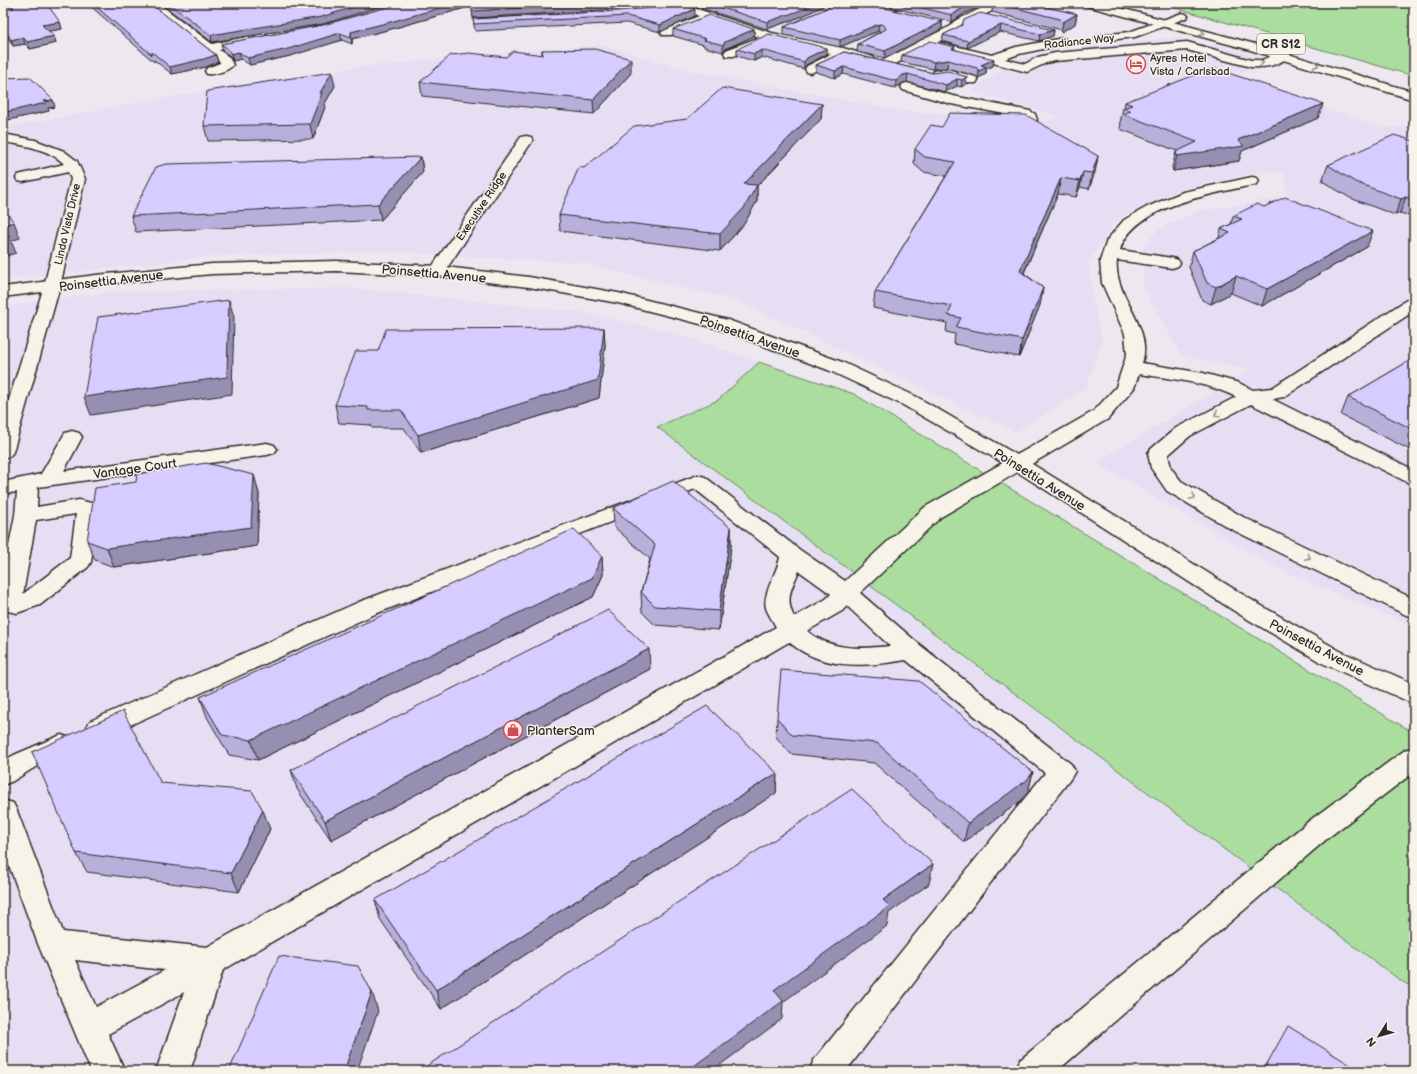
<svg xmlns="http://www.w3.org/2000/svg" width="1417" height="1074" viewBox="0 0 1417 1074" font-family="'Balsamiq Sans',sans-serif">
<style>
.built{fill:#e6dff4}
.green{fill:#abdd9e;stroke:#6b8464}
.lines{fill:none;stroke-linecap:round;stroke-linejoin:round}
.minor-casing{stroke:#2b2b2b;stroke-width:3}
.major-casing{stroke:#2b2b2b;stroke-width:3}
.minor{fill:#f7f3e8;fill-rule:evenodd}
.major{fill:#f7f3e8;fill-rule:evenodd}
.wall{fill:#b8afdb;stroke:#2b2b2b}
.shaded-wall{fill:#968fb2;stroke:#2b2b2b}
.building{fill:#d6ccff;stroke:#2b2b2b}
.oneway{stroke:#918f8a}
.labels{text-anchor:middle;stroke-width:3;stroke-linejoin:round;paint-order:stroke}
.far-street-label{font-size:11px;fill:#2b2b2b;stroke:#f7f3e8}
.far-poi-label{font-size:11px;fill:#2b2b2b;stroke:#f7f3e8;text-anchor:start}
.shield{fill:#f7f3e8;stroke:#686764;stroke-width:1}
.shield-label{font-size:12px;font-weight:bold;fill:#2b2b2b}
.street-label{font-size:13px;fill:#2b2b2b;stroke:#f7f3e8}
.poi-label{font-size:13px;fill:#2b2b2b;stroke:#f7f3e8;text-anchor:start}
</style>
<rect width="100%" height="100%" fill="#ede7ef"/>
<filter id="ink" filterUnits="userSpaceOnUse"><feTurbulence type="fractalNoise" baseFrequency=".025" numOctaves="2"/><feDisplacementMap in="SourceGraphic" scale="8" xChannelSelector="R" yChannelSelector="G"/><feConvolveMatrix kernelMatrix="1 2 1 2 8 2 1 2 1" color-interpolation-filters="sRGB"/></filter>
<g filter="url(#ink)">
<path class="built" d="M1176,37L1209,45L1215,44L1284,64L1177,83L1266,88L1384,128L1410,125L1414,126V627L1277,568L1096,463L1249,370L1182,356L1143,287V248L1157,230L1198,211L1287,197L1284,173L1262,171L1175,191L1117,220L1088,263L1093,299L1102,340L1086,388L1016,432L737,301L583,263L382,251L217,256L3,280V128L157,99L357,67L600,45L688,70L903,111L1049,121L1061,117L970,91L1018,59L1046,52Z
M350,288L581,312L675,333L759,362L718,400L657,427L1401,981L1414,988V1071H3V306L110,292Z"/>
<path class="green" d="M1158,3H1414V76Z
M759,362L854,394L1414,733V988L1401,981L657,427L718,400Z"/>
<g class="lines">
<defs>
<path id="minor" d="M146,3H158L212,44L251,36L255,38L257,40L255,42L219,50L229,57L233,65C228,71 214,75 207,74L205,71L207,68L220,63V62Z
M591,3H601L609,14L607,16H599Z
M675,3H688L697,9L772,33L843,48L873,57L875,60L873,63L869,64L843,57L811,73L807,72L805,69L807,66L831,54L769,40L734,56H726L724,53L726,50L760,37L706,19L705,21L671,35H663L661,33L663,31L699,16L689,13Z
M891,3H906L905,5L888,12H880L878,10L880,8Z
M995,3L999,6L998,8L962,26L960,30L938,42L992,55L1016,47L1063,38L1067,40L1069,42L1067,44L1019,54L1005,59L1025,64L1038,57L1055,53L1187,42L1251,60H1262L1279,52H1287L1289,55C1281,66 1263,68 1251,67L1187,50L1055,61L1046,63L1027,72L929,46L890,67H882L880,64L882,61L922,40L951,26L953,22L990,4Z
M1182,13L1186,14L1188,16L1186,18L1135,37L1101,41L1097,40L1095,38L1097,36L1101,35L1129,32Z
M947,69L976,77L978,80L976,83C966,85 957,78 947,77C942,76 938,78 934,77L932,74L934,71Z
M907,83L953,96L1030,111L1035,114L1037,120L1035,123C1024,125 1027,121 1021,117L951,104L903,90L901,87L903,84Z
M3,134L35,140L64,151L77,161L85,179L60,286L13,452L10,456L3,458V419L44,286L71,179L68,172L23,182L18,181L16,178L18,175L64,164C50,149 23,145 3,142Z
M526,136L531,137L533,140L445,271L443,274L437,276L431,274L429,271L521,137Z
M1252,177L1257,178L1259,181L1257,184C1216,194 1134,204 1120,250L1172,258L1178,260L1180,263L1178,266L1172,268L1117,260C1113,297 1154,326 1142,363L1203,373L1239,383L1253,390L1272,388L1408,299L1414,298V311L1284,397L1272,399L1414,470V484L1407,482L1251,404L1190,436L1168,455L1171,468L1181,481L1245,518L1414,599V617L1406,615L1229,528L1167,491L1151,468L1148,453L1151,449L1176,428L1236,397C1207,382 1171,379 1139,374L1134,388L1108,419L941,517L860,593L920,645L1071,764L1075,771L1071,778L846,1071H809L814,1060L1045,773L906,660C866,667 822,670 789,642L223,970L190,1071H156L184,992L108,1034L125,1071H91L38,944L3,849V800L13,803L17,811L63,932L207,947L776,627C773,621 768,614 766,608C762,594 778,571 780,557L695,489L375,614L108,735L99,738L90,735L86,728L90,721L359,602L698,475L705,477L800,550L845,581L925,507L1094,411L1116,387L1127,354L1125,334L1102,283L1100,261L1107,240L1124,220L1147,207L1183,192ZM799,571L831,594L826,599L794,617C785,599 791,589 799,571ZM847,606L890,646C861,649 831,651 807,631L842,611ZM75,960L165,970L96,1007Z
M72,431L79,433L82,437L64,471L267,443L274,445L277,449L274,453L267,455L38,487L37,507L79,500L95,504L98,509L91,562L88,567L40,605L17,613L3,610V576L15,515L17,492L3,494V482L41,474L65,433ZM76,514L70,558L23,594L36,520Z
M61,735L70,738L74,745L70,752L32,769L13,781L3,785V761L14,755Z
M1414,747V772L1329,837L1057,1071H1015L1020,1060L1309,821L1405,750Z"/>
<path id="major" d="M1082,3H1101L1128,10L1255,44L1414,92V100L1247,49L1083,5Z
M337,261L437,266L529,277L618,293L728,320L842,362L917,397L1024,459L1255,602L1340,651L1414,684V704L1322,663L1239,614L1010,467L903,405L828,370L716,328L618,303L529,287L437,276L337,271L212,274L96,285L3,297V287L96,275L212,264Z"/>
</defs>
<use href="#minor" class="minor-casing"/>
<use href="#major" class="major-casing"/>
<use href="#minor" class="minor"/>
<use href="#major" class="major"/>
</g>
<path class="wall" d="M87,3H150L216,55L218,62L206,67L172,74L154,60V62Z
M160,3H393L323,24L212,42Z
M402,3L618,9L473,18L472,6L395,28L352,39V44L342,40L290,56L250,65L241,59L233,61L230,56L223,51L221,44L323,25Z
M701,3H829L803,16L767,29L701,8Z
M838,3L942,22V29L885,58L857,52L858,44L881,31H878L840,47L784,35V27Z
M874,3H985L984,5L965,13L952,22Z
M993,3H1028L1077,14L1075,24L1061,32L1058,29L992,12Z
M11,4L60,22L62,29L48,31L54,36L56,43L30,49L25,44L13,46L3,29V10L13,8Z
M618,11L695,16L660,32L627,23L475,31L473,19Z
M964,20L1054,30L1053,36L1039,41L1000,32L967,48L942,41L943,35L962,25Z
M673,29H754V36L725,49L723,52L704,47V45L673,36Z
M955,47L954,49L993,66L986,69V74L978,78L976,76L947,68L933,69L901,62L902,55Z
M827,48V54L806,65L804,69L762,57L754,61L737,56V49Z
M542,50L631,73L594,114L422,96L420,82L506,57L542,55Z
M844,52L933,73L967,77L966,84L961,87L957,86L945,92L907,82L903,83L895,88L843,74L835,78L816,72V65Z
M3,78L55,107L48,108L49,111L8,120L3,114Z
M335,86L324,105L325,107L313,139L208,141L204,126Z
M1125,102L1323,104L1318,118L1242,151L1239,161L1173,171L1172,167L1176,152L1177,151L1120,129L1121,123H1120L1123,108H1124Z
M822,104L821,119L757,186V201L744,224L720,251L560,231L559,215L584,168Z
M1414,141V212L1408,215L1400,213L1395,215L1350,198L1322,181L1328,165Z
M915,149L1098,156L1095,172L1089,189L1080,187L1076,197L1058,194L1024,273L1043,288L1040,305L1019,357L954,344L955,334L946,332L947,323L873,308L875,292L946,176L923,172L914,164Z
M421,157L423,172L381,220L136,232L131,216Z
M1233,216L1367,247L1262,306L1231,293L1211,304L1202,300L1189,267L1193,251L1219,238L1221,229L1231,224Z
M604,328L605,346L599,398L421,453L404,428H372L371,425L339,423L335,405L378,351Z
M1414,358V452L1341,415L1348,397Z
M254,475L259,494L257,546L114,567L95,560L87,541Z
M613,508L731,528V547L719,630L655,625L642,612L641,592L650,559L614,527Z
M602,556L603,575L593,597L258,760L229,755L207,717L200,697Z
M650,669L331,840L297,789L291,770Z
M777,718L1033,772L1028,792L1022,800L964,842L874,763L791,754L776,737Z
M777,773L776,793L441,1009L380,919L375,900Z
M161,783L270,829L239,892L87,872L76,853Z"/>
<path class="shaded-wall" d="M368,3H393L323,24L212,42L211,35Z
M457,3H472V6L395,28L352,39V44L351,37V32Z
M598,3H663L618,9L473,18L472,11Z
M815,3H829L803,16L767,29V22Z
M974,3H985L984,5L965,13L952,22V15L966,6Z
M695,9V16L660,32V25Z
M1077,14L1075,24L1061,32L1063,22Z
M60,22L62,29L44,32L42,25Z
M942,22V29L885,58V51Z
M879,24L878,31L840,47V40Z
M1001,25L1000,32L967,48L968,41Z
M754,29V36L725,49L723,52V45L725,42Z
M1054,30L1053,36L1039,41L1040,34Z
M340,33L342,40L290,56L250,65L248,58Z
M54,36L56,43L30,49L27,42Z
M23,37L25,44L13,46L11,40Z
M827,48V54L806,65L804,69V62L807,58Z
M762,50V57L754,61V54Z
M239,52L241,59L233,61L231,54Z
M216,55L218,62L206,67L172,74L170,67Z
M631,59V73L594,114L593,100Z
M994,59L993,66L986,69V74L978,78L979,71L981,65Z
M948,60L947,68L933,69L934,62Z
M844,67L843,74L835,78V71Z
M332,72L335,86L324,105L325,107L313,139L310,124L320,93Z
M908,74L907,82L903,83L895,88L896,81L903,75Z
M967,77L966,84L961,87L962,80Z
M957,79V86L945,92L946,85Z
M53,100L55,107L48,108L49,111L8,120L6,112Z
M822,104L821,119L757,186V201L744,224L720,251V234L744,184Z
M1323,104L1318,118L1242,151L1239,161L1173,171L1177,156L1238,140Z
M1098,156L1095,172L1089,189L1092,173Z
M421,157L423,172L381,220L378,204Z
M1083,172L1080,187L1076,197L1080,181Z
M1061,178L1058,194L1017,288L1020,271Z
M1406,197L1400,213L1395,215L1401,199Z
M1414,200V212L1408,215Z
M14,222L20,238L11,241L16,253L3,257V225Z
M1373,231L1367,247L1262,306L1267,289Z
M1236,276L1231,293L1211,304L1216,287Z
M1043,288L1040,305L1019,357L1022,340Z
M229,300L234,317L232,394L91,415L84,397Z
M604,328L605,346L599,398L421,453L418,435Z
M254,475L259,494L257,546L114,567L107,548Z
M731,528V547L719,630V611Z
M602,556L603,575L593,597L258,760L251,740Z
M649,649L650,669L331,840L325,821Z
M1033,772L1028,792L1022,800L964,842L968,823Z
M777,773L776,793L441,1009L436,990Z
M263,810L270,829L239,892L231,873Z
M933,864L929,884L889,913L887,926L783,1002L782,1019L712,1071H687L774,990L883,900Z
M372,992L378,1011L357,1071H344Z"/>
<path class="building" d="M16,3H46L60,22L42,25L54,36L27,42L23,37L11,40L3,26V10L14,8L11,4Z
M92,3H150L216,55L204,59L170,67L152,52V55Z
M168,3H368L321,17L211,35Z
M402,3H457L394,21L351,32V37L340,33L288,49L248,58L239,52L231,54L228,49L221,44L323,25Z
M472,3H598L472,11Z
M707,3H815L804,9L767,22Z
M838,3H865L942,22L885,51L858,44L886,29L884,25L879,24L840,40L784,27Z
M902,3H974L966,6L952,15Z
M995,3H1028L1077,14L1063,22L1060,19Z
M683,5L695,9L660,25L627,16L474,24L473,19L618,11Z
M980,13L1054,30L1040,34L1001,25L968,41L943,35L962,25L964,20Z
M710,15L754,29L725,42L723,45L704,40L706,39L673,29Z
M769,34L827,48L807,58L804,62L762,50L754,54L737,49Z
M930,41L955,47L952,49L994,59L981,65L987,67L979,71L977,68L948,60L934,62L902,55Z
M595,49L631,59L593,100L420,82L451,55L469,53L506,57L513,51L543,55L542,50Z
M844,52L933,73L948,71L967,77L962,80L957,79L946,85L908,74L903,75L896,81L844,67L835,71L816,65Z
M1213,68L1323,104L1238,140L1244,146L1177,156L1176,152L1197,142L1123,114L1131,111L1123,108L1132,105L1125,102Z
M332,72L320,93H322L310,124L204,126L207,91Z
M30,77L53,100L44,101L46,103L6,112L3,109V78Z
M722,88L822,104L744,184L757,185L744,208L720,234L559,215L579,167L584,168L634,126L687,119Z
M950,113L1026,115L1098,156L1092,173L1083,172L1080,181L1061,178L1020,271L1043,288L1022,340L956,327L961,318L948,315L952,306L875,292L955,162L925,157L915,149L931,125L942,127Z
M1394,135L1414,141V200L1406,197L1401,199L1355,182L1328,165Z
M421,157L378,204L131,216L156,167L166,164Z
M1285,197L1373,231L1267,289L1236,276L1216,287L1207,283L1193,251L1230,233L1221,229L1242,219L1233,216L1257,204L1264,207Z
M3,208L14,222L3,225Z
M3,228L10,237L3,239Z
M229,300L227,377L84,397L98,317Z
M604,328L598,380L418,435L401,410H368V407L335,405L356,351H378L386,329Z
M1414,358V430L1348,397Z
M206,463L254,475L251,527L107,548L87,541L95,488L136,482L137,474Z
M673,481L731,528L719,611L655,606L641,592L655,545L613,508Z
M574,529L602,556L592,578L251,740L222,735L200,697Z
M608,610L649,649L325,821L291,770Z
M781,670L919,681L1033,772L1027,780L968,823L877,743L792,735L777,718Z
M707,706L777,773L436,990L375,900Z
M123,711L161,783L252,791L263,810L231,873L76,853L32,752Z
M852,789L933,864L883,900L890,906L774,990L783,1001L687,1071H419Z
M279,956L358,966L372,992L344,1071H229Z
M1288,1026L1360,1071H1263Z"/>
<defs><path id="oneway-chevron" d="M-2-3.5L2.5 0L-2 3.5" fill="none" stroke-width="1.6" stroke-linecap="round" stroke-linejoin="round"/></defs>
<g class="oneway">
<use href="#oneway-chevron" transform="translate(1202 33) rotate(16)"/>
<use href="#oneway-chevron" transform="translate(1261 63) rotate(-7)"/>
<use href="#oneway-chevron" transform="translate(1316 65) rotate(17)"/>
<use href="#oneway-chevron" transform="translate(1217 414) rotate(152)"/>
<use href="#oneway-chevron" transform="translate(1193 497) rotate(30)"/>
<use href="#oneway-chevron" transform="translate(1308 557) rotate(26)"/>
</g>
</g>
<defs>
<symbol id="hotel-ring" viewBox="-11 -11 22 22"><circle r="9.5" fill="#f7f3e8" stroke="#d1495b" stroke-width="1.5"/><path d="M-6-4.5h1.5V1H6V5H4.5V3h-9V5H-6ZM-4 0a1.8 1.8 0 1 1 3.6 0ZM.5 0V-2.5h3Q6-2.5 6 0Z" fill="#d1495b"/></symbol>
<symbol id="shop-ring" viewBox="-11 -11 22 22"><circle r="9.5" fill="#f7f3e8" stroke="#d1495b" stroke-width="1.5"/><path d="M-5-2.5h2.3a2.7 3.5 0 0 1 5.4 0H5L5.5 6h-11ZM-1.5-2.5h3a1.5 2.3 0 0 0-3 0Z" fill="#d1495b"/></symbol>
</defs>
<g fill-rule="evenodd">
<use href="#hotel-ring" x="1125" y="53" width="22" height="22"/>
<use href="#shop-ring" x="502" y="719" width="22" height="22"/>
</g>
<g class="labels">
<g class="far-street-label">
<text transform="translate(1079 41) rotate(-6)" y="4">Radiance Way</text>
<text transform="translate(481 206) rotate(-56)" y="4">Executive Ridge</text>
<text transform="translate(67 224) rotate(-77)" y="4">Linda Vista Drive</text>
</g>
<g class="far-poi-label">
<text x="1150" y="62">Ayres Hotel<tspan x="1150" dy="13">Vista / Carlsbad</tspan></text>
</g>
<rect class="shield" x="1257" y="34" width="48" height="20" rx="3"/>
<g class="shield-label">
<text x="1281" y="48">CR S12</text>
</g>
<g class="street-label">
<text transform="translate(434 273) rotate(5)" y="5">Poinsettia Avenue</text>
<text transform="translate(111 280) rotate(-7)" y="5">Poinsettia Avenue</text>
<text transform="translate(750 336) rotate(19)" y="5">Poinsettia Avenue</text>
<text transform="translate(135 468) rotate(-8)" y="5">Vantage Court</text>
<text transform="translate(1040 479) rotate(32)" y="5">Poinsettia Avenue</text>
<text transform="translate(1317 647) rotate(28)" y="5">Poinsettia Avenue</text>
</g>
<g class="poi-label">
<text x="527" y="735">PlanterSam</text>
</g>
</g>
<rect width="1417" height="1074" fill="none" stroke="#f7f3e8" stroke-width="16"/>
<rect x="8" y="8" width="1401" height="1058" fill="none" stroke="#2b2b2b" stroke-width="1.5" filter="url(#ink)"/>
<g transform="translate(1379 1036) rotate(233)" stroke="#f7f3e8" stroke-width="3" paint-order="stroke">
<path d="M0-3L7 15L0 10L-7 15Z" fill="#2b2b2b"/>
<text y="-6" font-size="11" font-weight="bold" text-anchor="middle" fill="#2b2b2b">N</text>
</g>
</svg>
